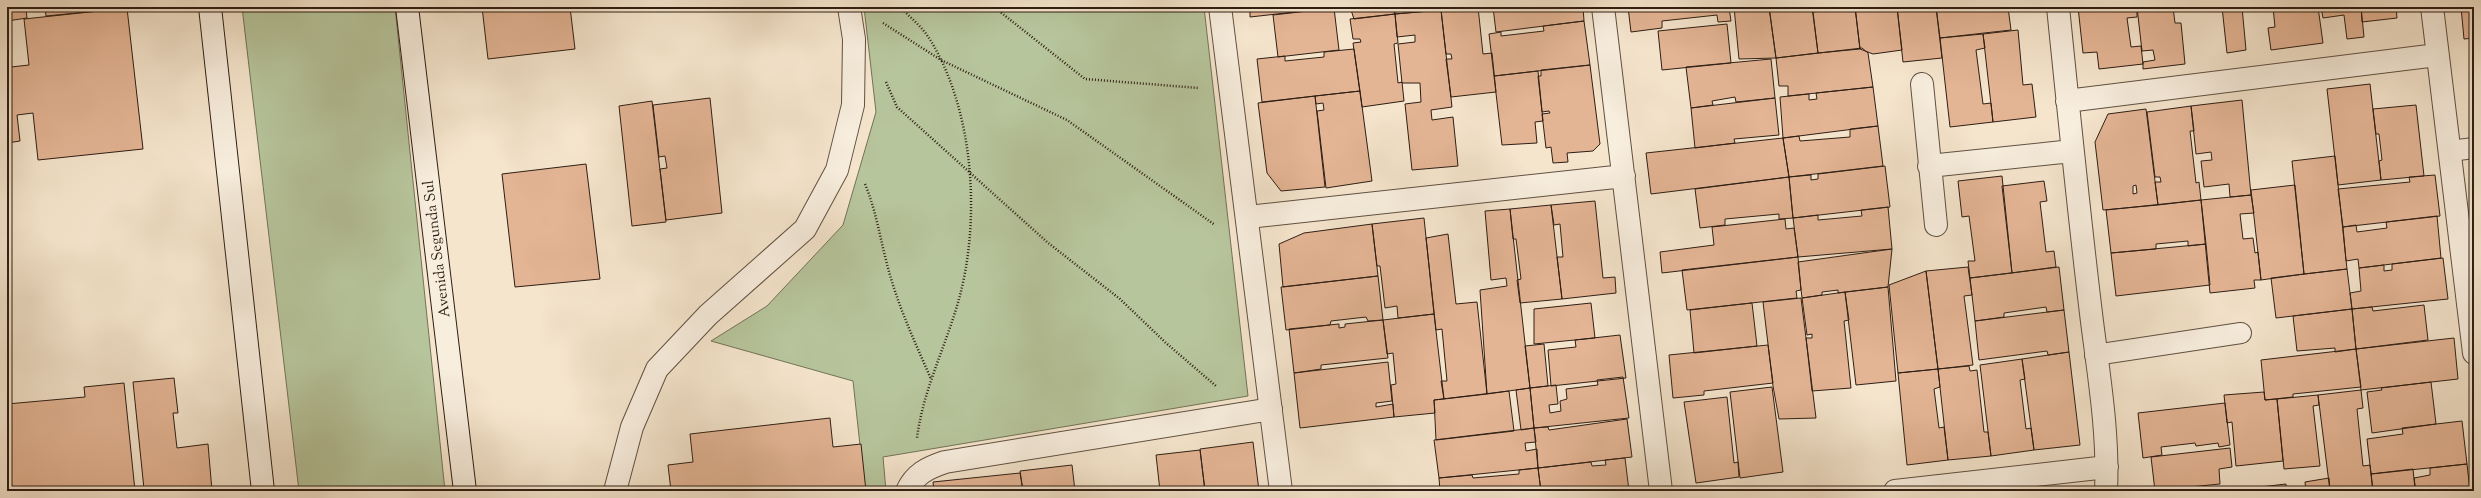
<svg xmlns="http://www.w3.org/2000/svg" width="2481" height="498" viewBox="0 0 2481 498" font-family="'Sorts Mill Goudy',serif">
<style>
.green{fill:#b7c59c;stroke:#727258}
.building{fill:#e4b595;stroke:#2e1e14;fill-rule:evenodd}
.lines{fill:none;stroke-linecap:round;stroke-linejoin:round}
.service-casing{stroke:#605042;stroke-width:22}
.minor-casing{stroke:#605042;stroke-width:24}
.secondary-casing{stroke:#2e1e14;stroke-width:24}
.path{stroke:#2e1e14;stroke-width:2.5;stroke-dasharray:1 2;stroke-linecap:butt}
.service{stroke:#f8eede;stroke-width:20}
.minor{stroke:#f8eede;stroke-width:22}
.secondary{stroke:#f8eede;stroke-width:22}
.labels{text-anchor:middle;stroke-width:3.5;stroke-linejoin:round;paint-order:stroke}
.street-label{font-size:15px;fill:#2e1e14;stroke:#f8eede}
</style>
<rect width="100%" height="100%" fill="#f5e5cd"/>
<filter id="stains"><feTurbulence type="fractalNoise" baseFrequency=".005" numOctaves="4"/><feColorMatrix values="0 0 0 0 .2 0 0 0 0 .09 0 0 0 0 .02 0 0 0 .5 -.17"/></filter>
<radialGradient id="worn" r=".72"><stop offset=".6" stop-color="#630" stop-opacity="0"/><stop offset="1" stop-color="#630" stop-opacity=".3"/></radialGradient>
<path class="green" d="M242,7H395L445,491H299Z
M864,7H1204L1248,396L883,457L886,491H865L853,381L711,341L767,306L843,225L876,112Z"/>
<path class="building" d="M7,7H97V11L46,16L45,8L26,10L27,18L7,21Z
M482,7H570L575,49L488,59Z
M1250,7H1340L1250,17Z
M1350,7H1394L1395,14L1354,19Z
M1394,7H1440L1441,10L1395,14Z
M1460,7H1478L1483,54L1492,53L1496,92L1451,97L1446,59H1452L1451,54H1446L1441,10Z
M1493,7H1583L1584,21L1496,32Z
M1628,7H1729L1731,21L1718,22L1717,15L1662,21V28L1631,32Z
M1734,7H1769L1776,58L1739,59Z
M1769,7H1812L1818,53L1776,58Z
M1820,7H1855L1860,49L1818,53L1813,12L1820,11Z
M1855,7H1897L1902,50L1873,54L1860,49Z
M1897,7H1936L1942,58L1903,62Z
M1936,7H2008L2011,30L1940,38Z
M2078,7H2137V17L2127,18L2131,47L2141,46L2143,64L2099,69L2097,52L2083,53Z
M2137,7H2173L2175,23H2181L2185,64L2143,69V62L2155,60L2153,50L2142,51Z
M2222,7H2242L2246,50L2227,53Z
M2273,7H2318L2323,43L2271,50L2268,28L2275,27Z
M2321,7H2361L2364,37L2347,39L2344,15L2323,18Z
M2361,7H2396L2397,18L2362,22Z
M2461,7H2474V38L2464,39Z
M127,8L143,149L38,160L33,113L17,115L20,141L7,143V42L11,67L29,65L24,19Z
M1334,8L1339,50L1278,57L1273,15Z
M1441,10L1452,107L1431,110L1432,120L1453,117L1458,166L1412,170L1405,104L1421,102L1420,83H1402L1398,44L1415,42V35L1397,37L1395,14Z
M1395,14L1398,43L1394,44L1398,83L1402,82L1404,101L1362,107L1353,43L1361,42L1360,39H1353L1350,19Z
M1584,21L1590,65L1494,76L1489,34L1501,32V36L1544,31L1543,26Z
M1727,24L1731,63L1662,70L1658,31Z
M2018,30L2023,85L2032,84L2036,117L1993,122L1983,34Z
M1983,34L1985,48L1976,50L1983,104L1991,103L1993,122L1950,127L1940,38Z
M1862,48L1868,53L1873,87L1788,96V86H1779L1776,58Z
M1354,49L1360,91L1262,102L1257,59L1285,56V61L1324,57V52Z
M1771,59L1775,98L1736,102L1735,97L1712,101L1713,105L1691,108L1686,67Z
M1590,65L1600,144L1593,151L1567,153L1568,162L1553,163L1551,147L1546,148L1542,114L1550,113L1549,111L1542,112L1538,76H1541V70Z
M1538,71L1543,121L1535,122L1537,143L1502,145L1494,76Z
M2370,84L2381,180L2338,185L2327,89Z
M1873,87L1878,126L1783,138L1780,97L1809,94V100L1817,99L1816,93Z
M1360,91L1372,181L1326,188L1317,111L1324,110L1323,103L1316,104L1315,96Z
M1315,96L1325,187L1281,191L1267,173L1258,103Z
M710,98L722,213L666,220L660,169L667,168L665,156L659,157L653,105Z
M1775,98L1779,135L1734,139L1735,143L1695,148L1691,108Z
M2242,100L2251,195L2230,197L2229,184L2204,187L2201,161L2212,160L2211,152L2196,154L2191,106Z
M652,101L666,222L632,226L619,106Z
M2416,105L2424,176L2381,180L2379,161L2382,160L2379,134H2376L2373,109Z
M2191,106L2194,131H2190L2196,183L2199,182L2201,200L2158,205L2155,182H2161L2160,177H2155L2147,112Z
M2146,109L2158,205L2103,210L2095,142L2108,114ZM2136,185L2137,193L2133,194V186Z
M1878,126L1883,166L1789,177L1783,138L1799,136L1800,141L1850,137V129Z
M1783,138L1789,177L1651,194L1646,153Z
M2335,156L2347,269L2304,274L2292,161Z
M586,164L600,279L515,287L502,174Z
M1885,166L1890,207L1793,218L1789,177L1811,175V180L1818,179V174Z
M2435,175L2440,216L2343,227L2338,189L2410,182L2409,177Z
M2002,176L2012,273L1970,278L1968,261H1975L1969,216L1962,217L1958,181Z
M1789,177L1793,218L1779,219V214L1725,219V225L1700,228L1695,189Z
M2044,181L2047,201L2040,202L2046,252L2054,251L2056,267L2012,273L2002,186Z
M2295,185L2304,274L2261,280L2251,190Z
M2251,195L2254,213L2240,214L2243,239L2253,238L2255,253L2258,252L2261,280H2254L2255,288L2210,293L2201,200Z
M2201,200L2206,244L2188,246V241L2156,244V249L2111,253L2106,210Z
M1595,201L1603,278L1615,277L1616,293L1562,299L1557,257H1563L1560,224L1554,225L1551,205Z
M1551,205L1562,299L1520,303L1517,280L1521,279L1516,239H1513L1510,209Z
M1888,207L1892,249L1798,257L1793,218L1818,215V220L1862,216L1861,210Z
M1510,209L1530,388L1487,394L1480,290L1507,286L1506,278L1491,280L1485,211Z
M2437,216L2441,258L2359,268L2358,259L2346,261L2343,227L2356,225L2357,232L2387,228L2386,222Z
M1424,218L1434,314L1398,318L1397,306L1385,308L1380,266H1377L1372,224Z
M1785,219L1786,229L1794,228L1798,257L1662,273L1660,252L1714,245L1712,227Z
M1372,224L1378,276L1283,287L1279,244L1304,233Z
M1448,234L1456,304L1477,302L1487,394L1444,399L1441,381H1447L1442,329L1436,330L1426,238Z
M2206,244L2210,285L2116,296L2111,253Z
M1892,249L1888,287L1838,293V290L1822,292V295L1802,298L1798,262Z
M1798,257L1801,290L1796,291L1797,298L1687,310L1682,270Z
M2443,258L2448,299L2352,309L2350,293L2361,291L2359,268L2384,265V271L2392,270V264Z
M1968,267L1972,295L1964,296L1973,365L1938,369L1926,271Z
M2059,267L2064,310L2047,312L2046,307L2004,313V317L1975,321L1970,278Z
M2347,269L2352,309L2276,318L2271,278Z
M1926,271L1938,369L1898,373L1889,285Z
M1378,276L1383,320L1368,321L1366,317L1331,321L1330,325L1286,330L1281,287Z
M1888,287L1896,381L1856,385L1845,292Z
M1845,292L1849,320L1844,321L1851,388L1812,391L1806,338H1812V334L1807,335L1802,298Z
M1801,298L1816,418L1779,419L1773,386L1763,302Z
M1591,303L1595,338L1534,344V309Z
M1752,303L1757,346L1694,353L1690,310Z
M2424,305L2428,340L2356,349L2352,309L2372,307L2373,311Z
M2352,309L2356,349L2335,352V348L2297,351L2293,316Z
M2064,310L2069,352L2048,355L2047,351L1979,360L1975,321Z
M1434,314L1444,399L1434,400L1435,413L1394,417L1391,385L1396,384L1393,353L1387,354L1383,320Z
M1383,320L1388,358L1321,365V369L1294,373L1289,329L1339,324V328L1345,327V324Z
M1620,335L1626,378L1551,386L1548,350L1576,347L1575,340Z
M2454,338L2458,379L2361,390L2356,349Z
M1544,344L1548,386L1530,388L1525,346Z
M1768,345L1773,383L1704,391V395L1673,398L1669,355Z
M2356,349L2361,387L2293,394V397L2265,400L2261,360Z
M2069,352L2080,445L2034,450L2022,359Z
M2022,359L2025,379L2020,380L2026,429L2031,428L2034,450L1991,456L1980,365Z
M1388,362L1392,401L1376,403V407L1393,404L1394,417L1300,428L1294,373Z
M1969,366L1970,371L1977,370L1984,432H1988L1991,456L1948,460L1938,369Z
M1938,369L1940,387L1934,389L1939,428L1944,427L1948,460L1907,465L1898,373Z
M1623,377L1629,418L1534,428L1530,388L1556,385L1558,404L1549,405L1550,413L1561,411L1560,401L1567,399L1566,389L1598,385L1597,380Z
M174,378L178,413H173L177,448L208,444L212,491H135L144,489L133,382Z
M2431,382L2436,424L2372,433L2367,392L2382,390L2381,388Z
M124,383L135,491H7V404L85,397L84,387Z
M1772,387L1783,472L1740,478L1730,392Z
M1530,388L1534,428L1521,430L1516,390Z
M2361,390L2363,408L2357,409L2363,466L2370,465L2373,491H2330L2318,395Z
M1509,391L1514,431L1436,440L1434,400Z
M2264,392L2265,400L2277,399L2283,461L2236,466L2232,422L2227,423L2224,395Z
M2318,395L2319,405L2313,406L2320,466L2284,469L2277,399Z
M1727,397L1734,463L1738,462L1739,477L1696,483L1684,402Z
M2225,403L2230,445L2219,447L2218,443L2196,446L2195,443L2161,447L2162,455L2143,458L2138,413Z
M830,418L833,447L861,444L866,491H671L668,465L693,462L690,434Z
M1627,419L1632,457L1538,468L1534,428L1548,427L1549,430Z
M2462,421L2467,464L2371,474L2367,439L2403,434L2402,428Z
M1534,428L1536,442L1525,443L1526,451L1537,449L1538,468L1439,478L1434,440Z
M1253,442L1259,491H1205L1200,449Z
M2230,448L2232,467L2219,469L2220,484L2190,487V491H2155L2151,457Z
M1200,450L1205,491H1160L1156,455Z
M1625,458L1629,491H1541L1538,468L1591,462L1592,466L1606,465L1605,460Z
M2467,464L2470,491H2416L2414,478L2430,475V468Z
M1072,465L1075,491H1023L1020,471Z
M1538,468L1541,491H1440L1439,478L1472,475L1473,478L1519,474V470Z
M2413,469L2415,489L2405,491H2373L2371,474Z
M1020,473L1023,491H934L933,482Z
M2329,478L2330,491H2306L2305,482Z
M2286,484V491H2235V490Z"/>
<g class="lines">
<defs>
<path id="service" d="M2450,151L2474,148
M2095,355L2241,333"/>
<path id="minor" d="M1220,7L1281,491
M1603,7L1661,491
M2058,7C2068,106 2078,205 2090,305C2097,366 2109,429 2106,491
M2432,7L2474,353
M1922,84L1936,225
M2067,101L2437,55
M1929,166L2072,151
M1248,217L1624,176
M615,491L632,427L657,369L708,315L805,229L837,170L853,105L854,39L849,7
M907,491C915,474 927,468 945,462L1271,409
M1895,491L2107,467"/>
<path id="secondary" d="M210,7L263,491
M407,7L465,491"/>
</defs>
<use href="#service" class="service-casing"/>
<use href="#minor" class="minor-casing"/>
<use href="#secondary" class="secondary-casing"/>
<path class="path" d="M900,7C910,17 922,27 929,38C974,109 981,219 959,299C946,346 923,390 917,438
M994,7L1085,79L1199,88
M883,23L941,60L1067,120L1215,225
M886,82L897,107L1047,242L1120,299L1166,343L1216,386
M865,184C876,211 879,233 886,260C896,302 914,340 931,379"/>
<use href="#service" class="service"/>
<use href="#minor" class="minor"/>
<use href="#secondary" class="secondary"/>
</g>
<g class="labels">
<g class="street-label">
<text transform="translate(436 249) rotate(-97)" y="5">Avenida Segunda Sul</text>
</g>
</g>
<rect width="2481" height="498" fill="none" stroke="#f5e5cd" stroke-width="24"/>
<rect x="8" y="8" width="2465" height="482" fill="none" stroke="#2e1e14" stroke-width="2"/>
<rect x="12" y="12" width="2457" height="474" fill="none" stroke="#2e1e14"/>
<rect width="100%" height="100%" filter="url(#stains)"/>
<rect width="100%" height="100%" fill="url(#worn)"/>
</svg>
